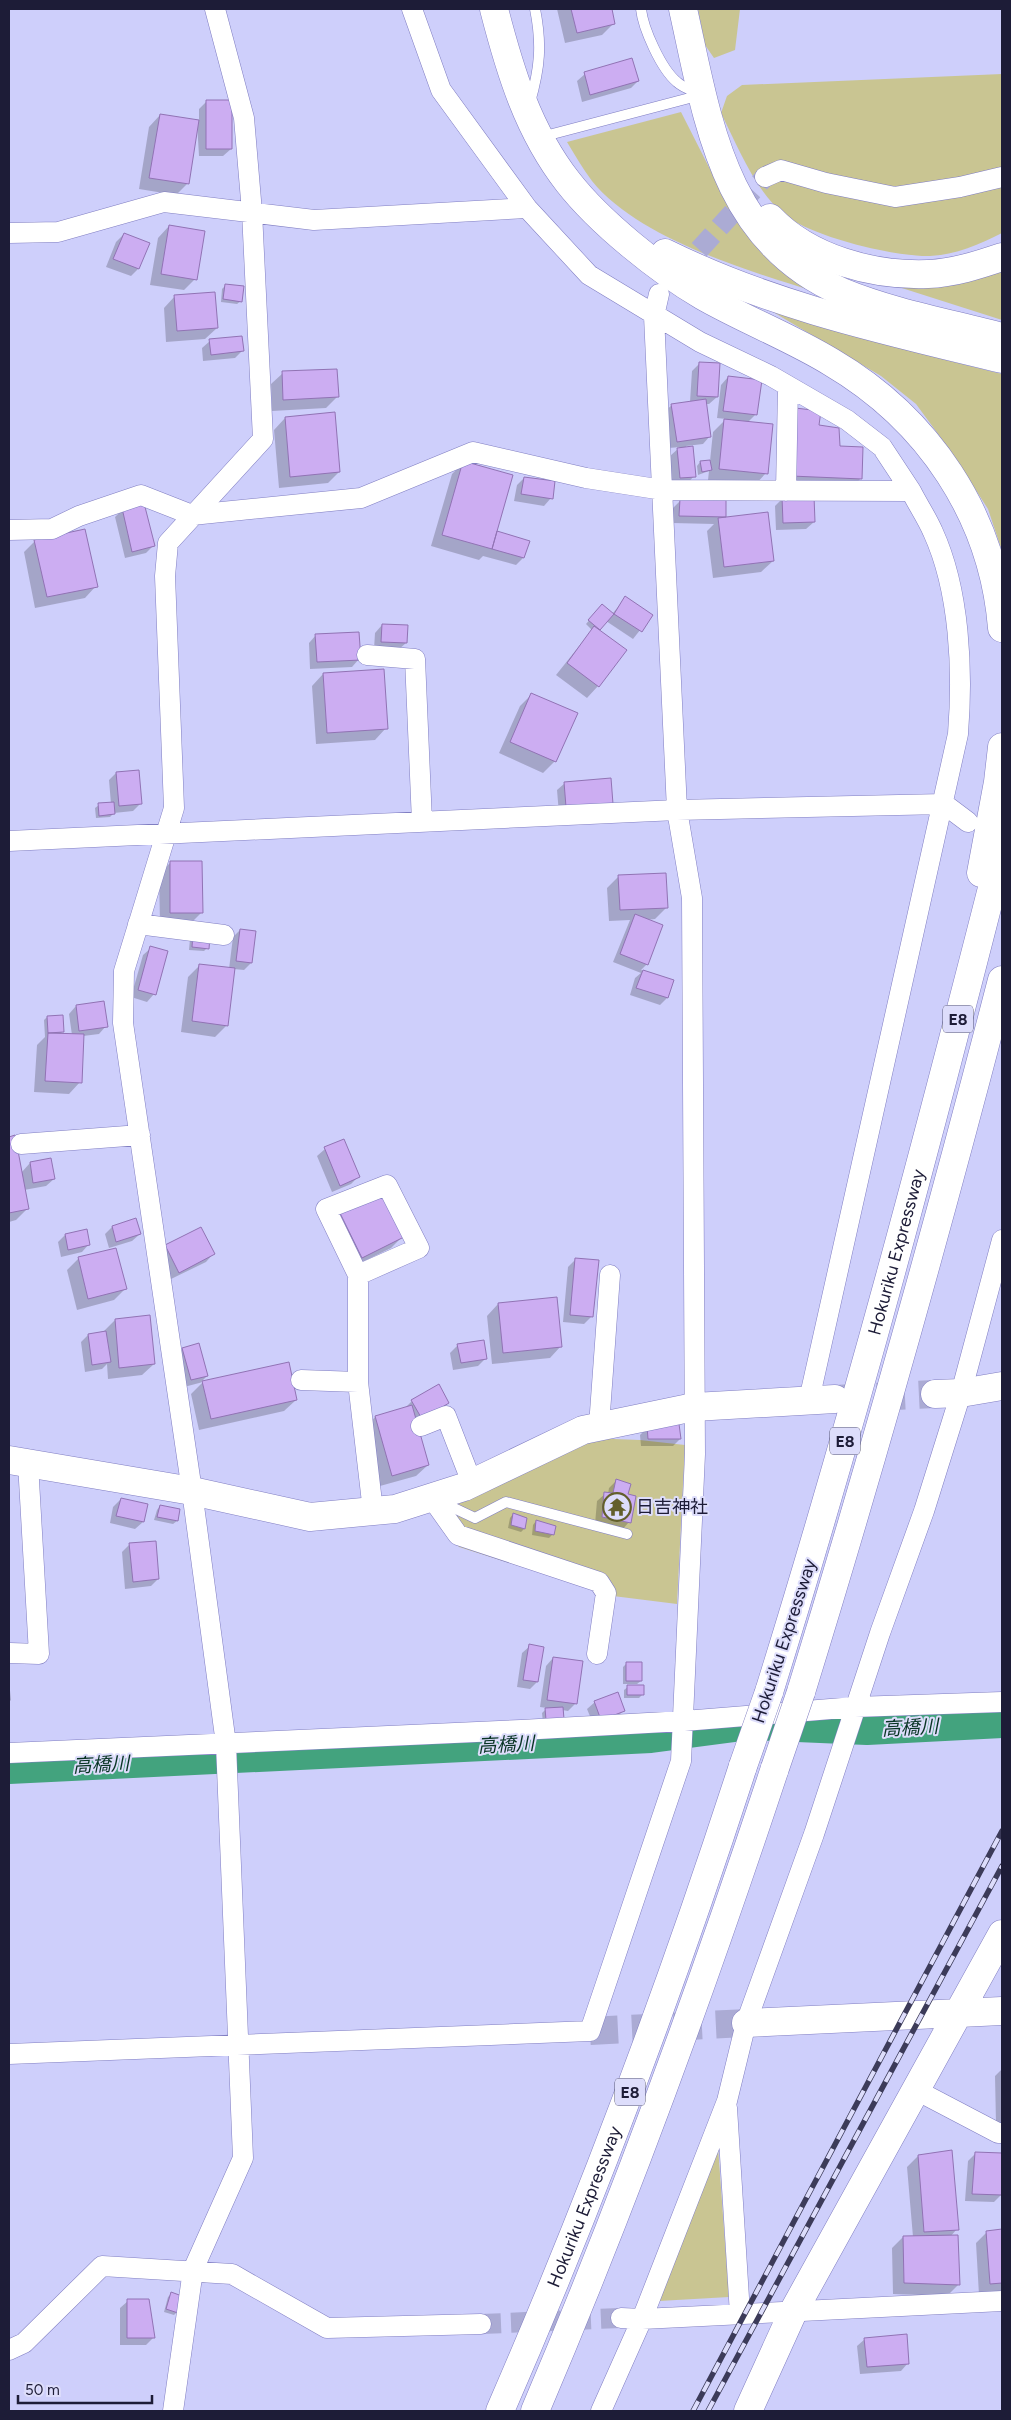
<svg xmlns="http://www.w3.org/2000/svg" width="1011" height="2420" viewBox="0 0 1011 2420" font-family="Figtree,'Noto Sans JP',sans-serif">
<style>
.green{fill:#c9c592}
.shadow{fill:#0003}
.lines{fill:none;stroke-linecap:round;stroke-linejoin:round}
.river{stroke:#43a37e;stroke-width:32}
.building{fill:#ccadf2;stroke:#9173b4}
.street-tunnel{stroke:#ababd4;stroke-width:20;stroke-dasharray:20 10;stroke-linecap:butt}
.secondary-tunnel{stroke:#ababd4;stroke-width:28;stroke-dasharray:28 14;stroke-linecap:butt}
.lane-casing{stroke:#807ec2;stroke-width:11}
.street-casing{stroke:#807ec2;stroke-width:21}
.secondary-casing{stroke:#807ec2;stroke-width:29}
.highway-casing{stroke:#807ec2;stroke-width:29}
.lane{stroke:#fff;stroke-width:10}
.street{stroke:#fff;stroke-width:20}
.secondary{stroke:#fff;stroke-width:28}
.highway{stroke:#fff;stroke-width:28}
.rail-casing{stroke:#3c3b59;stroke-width:5.5}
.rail{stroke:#ddddfb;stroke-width:4;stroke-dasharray:11;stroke-linecap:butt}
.highway-bridge-casing{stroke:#807ec2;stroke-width:29;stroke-linecap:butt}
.highway-bridge{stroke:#fff;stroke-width:28}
.labels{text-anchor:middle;stroke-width:4;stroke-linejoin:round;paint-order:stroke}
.shield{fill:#ddddfb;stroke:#575672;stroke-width:1}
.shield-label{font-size:16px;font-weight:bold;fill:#1d1c37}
.street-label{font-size:18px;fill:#1d1c37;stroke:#ddddfb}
.poi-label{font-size:18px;fill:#1d1c37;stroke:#ddddfb;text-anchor:start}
.water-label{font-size:19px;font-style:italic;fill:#083424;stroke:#ddddfb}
</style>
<rect width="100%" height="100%" fill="#cecffb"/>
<path class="green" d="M698,9H740L735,50L714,58L705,45Z
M1002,74V233C981,244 955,255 930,256C896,257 812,237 785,215C755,191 738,147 721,113L727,96L742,85Z
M681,112L719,187L770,262L819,293C749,271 639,239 592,181C583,169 575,155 567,142Z
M1002,270V320L861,275Z
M761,305L914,352L1002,374V551L988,509L952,453L916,404L881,376Z
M587,1438L640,1440L685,1445L677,1604L613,1596L459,1547L432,1511Z
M718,2147L729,2297L659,2301Z"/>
<path class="shadow" d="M557,9H611L614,23L602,35L565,43Z
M585,74L638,81L631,88L582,102L577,81Z
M206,102L231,149L223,156H199L197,122L187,184L176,195L139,189L149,127L160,115L199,121V109Z
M169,226L195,279L184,290L150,285L158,238Z
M124,234L148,244L138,269L131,276L106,267L116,242Z
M226,285L241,301L237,304L221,302L222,289Z
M175,296L217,328L205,339L166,342L164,308Z
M210,341L242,351L235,358L203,361L202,348Z
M699,364L717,397L709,404H706L710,436L703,444L686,446L694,476L687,484L672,485L670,456L680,447L669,448L664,412L672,405L690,402L692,371Z
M283,373L337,397L326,408L272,411L271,384Z
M728,377L756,414L747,423L766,473L755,485L708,480L709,471L698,475L697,466L700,462L710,461L713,432L726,419L717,418L721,385Z
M285,418L339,472L328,483L279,488L274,430Z
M818,426L838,447L861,478L850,490L780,487Z
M464,462L494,536L523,558L516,565L483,556L479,560L431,546L452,474Z
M524,478L551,498L544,506L514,501L517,485Z
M783,498L814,522L806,529L776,530L775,506Z
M680,501L725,516L722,519L773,561L761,572L713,578L707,531L714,524L672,523L673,508Z
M122,510L154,545L146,553L125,558L115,517Z
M35,541L96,586L85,598L35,608L24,552Z
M626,598L652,615L633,639L606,621L598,630V686L587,698L556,675L592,630L586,624L599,609L612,614Z
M382,625L406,643L398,650L374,649L375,633Z
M316,635L359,659L352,667L310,669L309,643Z
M323,674L386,728L375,740L316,744L312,686Z
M532,694L555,761L543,773L499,753L520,706Z
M116,773L140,804L133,811L114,813L110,817L96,818L95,808L99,805L111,804L109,780Z
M610,780L559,814L557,790L565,783Z
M171,862L202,912L190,924H160L159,874Z
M619,876L666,908L655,919L646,920L647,964L641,970L673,981L667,998L660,1005L630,995L635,978L641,973L613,962L630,920L609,921L607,888Z
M240,930L251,963L244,970L234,969L227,1025L215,1037L181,1032L188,977L200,965L229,969L233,937Z
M190,939L207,948L204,951L189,950Z
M151,948L154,994L147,1002L131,997L143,955Z
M76,1006L106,1026L99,1034L83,1036L80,1082L69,1094L34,1092L37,1045L45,1037L44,1020L47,1017L63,1031L60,1034L72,1035L69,1014Z
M14,1137L21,1173L30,1163L54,1179L46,1186L24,1190L27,1209L16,1220L9,1222V1138Z
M325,1149L358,1177L351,1184L332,1192L317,1156Z
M340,1212L402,1237L391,1248L350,1268L328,1224Z
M112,1227L140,1234L132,1241L109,1248L105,1234Z
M65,1235L89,1244L82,1252L61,1257L58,1242Z
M166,1246L213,1254L206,1262L171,1279L158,1253Z
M115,1249L125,1289L114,1300L77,1310L67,1270L78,1259Z
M576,1259L591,1317L584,1324L563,1322L568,1267Z
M498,1304L561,1346L550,1358L492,1364L487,1316Z
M115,1320L154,1364L142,1375L108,1379L107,1364L102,1369L85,1372L81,1342L88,1335L104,1331Z
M458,1345L486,1358L478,1366L453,1370L450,1353Z
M183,1349L207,1376L200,1383L203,1382L184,1387L175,1356Z
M203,1382L296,1400L284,1411L199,1430L191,1394Z
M438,1386L448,1403L440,1410L416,1424L428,1465L416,1476L380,1486L364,1429L375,1417L404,1409L412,1401Z
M648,1427L680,1439L673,1446H641L640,1435Z
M616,1481L627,1495L629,1522L622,1530L595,1524L597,1501L605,1494H608L609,1488Z
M121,1499L143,1522L135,1529L110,1523L113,1507Z
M160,1506L177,1521L173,1524L154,1520L157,1510Z
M513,1514L524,1529L521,1532L508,1528L510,1518Z
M536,1521L553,1534L549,1538L532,1535L533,1525Z
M130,1544L158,1579L151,1586L125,1589L122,1552Z
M530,1646L537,1682L530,1689L517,1687L522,1653Z
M553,1658L576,1703L568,1711L562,1710L543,1723L542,1713L547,1708L540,1707L546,1666Z
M626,1664L641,1681L637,1684H623V1667Z
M9,1681L11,1700L9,1702Z
M629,1686L643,1694L639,1698H624V1690Z
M595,1702L624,1710L616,1718L594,1726L587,1709Z
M1002,2069V2124H996L995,2076Z
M976,2153L1002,2154V2194L994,2202L965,2201L968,2161Z
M918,2156L957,2229L950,2237L958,2285L947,2296L893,2294L892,2248L903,2237H913L907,2167Z
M1002,2230V2293L979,2295L976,2243L987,2232Z
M171,2294L177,2312L174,2315L164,2312L168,2297Z
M128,2301L153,2338L146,2345H120V2308Z
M865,2339L908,2363L901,2371L860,2374L857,2346Z"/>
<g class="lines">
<path class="river" d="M9,1768L651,1737L750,1724L867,1729L1002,1722"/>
</g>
<path class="building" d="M571,9H612L615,24L577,33Z
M632,58L639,81L590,95L584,72Z
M206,100H232V149H206Z
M160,114L199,120L189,184L149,178Z
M169,225L205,231L197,280L161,274Z
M124,233L150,243L139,269L113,259Z
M225,284L244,286L242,302L223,299Z
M215,292L218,328L177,331L174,295Z
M242,336L244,351L211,355L209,339Z
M699,362L720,363L718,397L697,396Z
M337,369L339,397L283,400L282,371Z
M728,376L762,380L757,415L723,411Z
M706,399L711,437L677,442L671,404Z
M795,408L821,411L819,425L839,428L840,446L863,447L862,479L791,476Z
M335,412L340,472L290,477L285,417Z
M724,419L773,424L768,474L719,469Z
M693,446L696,477L680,478L677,448Z
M710,460L712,470L702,472L700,461Z
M463,461L513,475L492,549L442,535Z
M524,477L555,481L553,499L521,494Z
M814,496L815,522L783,523L782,497Z
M680,499L726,500V517L679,516Z
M144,503L155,546L132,552L122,508Z
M768,512L774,561L724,567L718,518Z
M85,529L98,587L47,597L34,540Z
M497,531L530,541L524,558L492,549Z
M625,596L653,615L642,632L614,614Z
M602,604L614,614L600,630L588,620Z
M382,624L408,625L407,643L381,642Z
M594,626L627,650L599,687L567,663Z
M359,632L361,660L317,662L315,634Z
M384,669L388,729L327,733L323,673Z
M531,693L578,713L556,762L510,742Z
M139,770L142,804L119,806L116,772Z
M611,778L613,804L566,807L564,782Z
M114,802L115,814L99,816L98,803Z
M170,861H202L203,913H170Z
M666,873L668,908L620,910L618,875Z
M635,914L663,925L648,965L620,954Z
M240,929L256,931L252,963L236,961Z
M193,934L210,936L209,949L192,947Z
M150,946L168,951L156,995L138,990Z
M199,964L235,968L228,1026L192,1021Z
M643,970L674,980L668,998L636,988Z
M104,1001L108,1027L79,1031L76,1005Z
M63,1015L64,1032L48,1033L47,1016Z
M48,1033L84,1034L82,1083L45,1081Z
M15,1135L29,1209L9,1213V1137Z
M344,1139L360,1177L340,1186L324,1147Z
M51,1158L55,1179L33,1183L30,1162Z
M381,1191L404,1237L362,1258L339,1211Z
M136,1218L141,1234L116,1242L112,1226Z
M201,1227L215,1254L179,1273L165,1245Z
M87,1229L90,1245L68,1250L65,1234Z
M116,1248L127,1289L88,1299L78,1257Z
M575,1258L599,1260L593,1317L570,1315Z
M557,1297L562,1347L503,1353L498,1303Z
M150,1315L155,1364L119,1368L115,1319Z
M106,1331L111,1362L92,1365L88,1334Z
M484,1340L487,1359L461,1363L457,1344Z
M199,1343L208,1376L191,1380L182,1348Z
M289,1362L297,1400L211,1419L202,1381Z
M439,1384L449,1403L422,1419L411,1400Z
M412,1405L429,1465L392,1476L375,1416Z
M679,1424L681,1439H648L647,1426Z
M616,1479L631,1484L628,1494L636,1496L631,1523L602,1517L604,1492L613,1493Z
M121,1498L148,1504L144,1522L116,1516Z
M160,1505L180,1509L178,1521L157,1517Z
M513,1513L527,1518L525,1529L511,1525Z
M536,1520L556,1526L554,1535L535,1531Z
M156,1541L159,1579L133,1582L129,1543Z
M529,1644L544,1647L538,1682L523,1680Z
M553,1657L583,1661L577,1704L547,1700Z
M626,1662H642V1681H626Z
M627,1685H644V1695H627Z
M618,1692L625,1711L601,1720L594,1701Z
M563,1707L564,1719L546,1720L545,1708Z
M952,2150L959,2230L924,2232L918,2155Z
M975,2152L1002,2153V2195L972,2194Z
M1002,2229V2283L990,2284L986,2231Z
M958,2235L960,2285L904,2283L903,2236Z
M171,2292L182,2296L178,2313L166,2309Z
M127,2299H149L155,2338H127Z
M907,2334L909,2364L867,2367L864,2338Z"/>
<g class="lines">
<path class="street-tunnel" d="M679,272L765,177
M481,2324L621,2318"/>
<path class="secondary-tunnel" d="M835,1399L935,1394
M590,2031L746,2023"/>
<defs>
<path id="lane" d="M641,9C643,28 661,69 677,82C682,87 691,90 698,93
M530,102C540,68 542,44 535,9
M541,137L701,95
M439,1501L475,1518L506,1502L627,1534"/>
<path id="street" d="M412,9L441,90L527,208L589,275L700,342L771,376L847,420L882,447L911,491
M765,177L781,170L826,183L895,197L960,187L1002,177
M9,233L58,232L164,202L314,220L527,208
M786,491L788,387
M9,530L52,529L79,516L141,495L192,515L361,498L473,452L586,478L663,490L911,491C918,505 927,518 933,532C960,591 963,671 958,734L809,1400
M367,655L415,659L422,822
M9,841L677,810L944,804L968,822
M138,924L224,935
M21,1144L140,1135
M301,1380L358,1382L373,1511
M358,1382V1275L326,1209L387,1185L419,1248L358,1275
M421,1426L446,1416L472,1483
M599,1426L610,1275
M431,1497L458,1535L599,1582L606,1593L597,1654
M10,1653L39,1654L28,1463
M9,1753L521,1730L684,1721L855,1707L1002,1702
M9,2054L590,2031L681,1761L695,1454L692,898L677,810L654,316L659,294
M916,2090L998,2133H1002
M727,2108L740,2314
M621,2318L642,2319L1002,2301
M9,2350L24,2343L102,2266L232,2274L327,2328L481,2324
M173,2411L193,2270L243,2158L226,1744L192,1491L123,1023L124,971L174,808L165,576L168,543L263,439L252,212L244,118L215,9
M601,2411L642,2319L727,2101L746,2023L814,1834L880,1633L924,1511L961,1393L1002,1240"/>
<path id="secondary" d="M935,1394L961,1393L1002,1386
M9,1460L192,1491L310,1517L395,1509L464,1487L583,1430L694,1407L835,1399
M746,2023L1002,2011
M748,2411L793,2312L1002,1934"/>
<g id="highway">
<path d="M494,9C510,71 528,131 568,182C600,223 659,270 703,296C745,320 790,337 831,362C928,419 993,515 1002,628"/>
<path d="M683,9C708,121 723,241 842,292C893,313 949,323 1002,337"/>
<path d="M770,218C809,259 873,276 928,274C954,273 978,265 1002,257"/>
<path d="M665,253C772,306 887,331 1002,359"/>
<path d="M981,873L998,782L1002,747"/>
<path id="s1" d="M769,1692C856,1413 930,1132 1002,849"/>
<path d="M801,1692C874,1456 940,1219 1002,980"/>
<path id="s2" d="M500,2411C592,2200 672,1985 743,1766"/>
<path d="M535,2411C625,2200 703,1986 775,1768"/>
</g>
</defs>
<use href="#lane" class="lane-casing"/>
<use href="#street" class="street-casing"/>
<use href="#secondary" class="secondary-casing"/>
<use href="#highway" class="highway-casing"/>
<use href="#lane" class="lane"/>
<use href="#street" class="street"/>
<use href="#secondary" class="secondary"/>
<use href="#highway" class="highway"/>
<defs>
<path id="rail" d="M693,2411L1002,1831
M708,2411L1002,1866"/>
</defs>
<use href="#rail" class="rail-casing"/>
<use href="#rail" class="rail"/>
<defs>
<path id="highway-bridge" d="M743,1766L769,1692
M775,1768L801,1692"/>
</defs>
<use href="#highway-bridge" class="highway-bridge-casing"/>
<use href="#highway-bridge" class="highway-bridge"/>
</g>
<defs>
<symbol id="temple-ring" viewBox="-11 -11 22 22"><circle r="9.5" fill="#ddddfb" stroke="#635f2b" stroke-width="1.5"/><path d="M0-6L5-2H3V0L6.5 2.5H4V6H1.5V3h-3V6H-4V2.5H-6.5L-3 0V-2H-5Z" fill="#635f2b"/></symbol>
</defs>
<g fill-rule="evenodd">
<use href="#temple-ring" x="601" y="1491" width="32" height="32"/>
</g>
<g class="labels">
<g class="shield">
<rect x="943" y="1005.5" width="30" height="27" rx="4"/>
<rect x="830" y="1427.5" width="30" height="27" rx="4"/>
<rect x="615" y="2078.5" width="30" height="27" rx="4"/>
</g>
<g class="shield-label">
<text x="958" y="1025">E8</text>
<text x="845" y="1447">E8</text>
<text x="630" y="2098">E8</text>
</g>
<g class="street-label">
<text dy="6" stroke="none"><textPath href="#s1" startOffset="458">Hokuriku Expressway</textPath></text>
<text transform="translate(784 1641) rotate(-72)" y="6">Hokuriku Expressway</text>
<text dy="6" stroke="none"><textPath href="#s2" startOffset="221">Hokuriku Expressway</textPath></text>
</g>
<g class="poi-label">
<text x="636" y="1513">日吉神社</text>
</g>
<g class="water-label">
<text transform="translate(910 1727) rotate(-3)" y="7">高橋川</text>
<text transform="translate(506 1744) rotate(-3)" y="7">高橋川</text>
<text transform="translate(101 1764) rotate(-3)" y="7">高橋川</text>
</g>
</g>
<rect width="1011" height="2420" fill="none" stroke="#1d1c37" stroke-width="20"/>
<path d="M18 2395v8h134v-8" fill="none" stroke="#1d1c37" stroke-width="2.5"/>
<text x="25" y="2395" font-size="15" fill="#1d1c37" stroke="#ddddfb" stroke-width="4" paint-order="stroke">50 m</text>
</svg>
